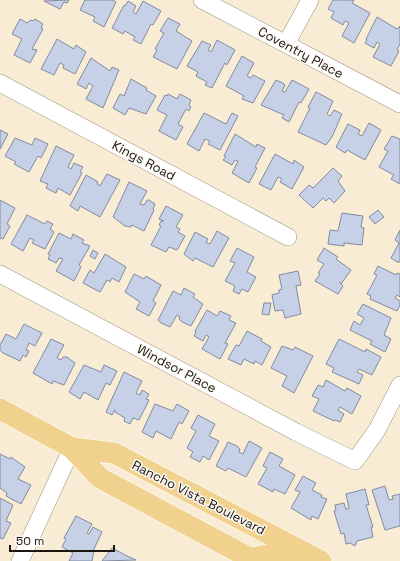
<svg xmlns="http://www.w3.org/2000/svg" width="400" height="561" viewBox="0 0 400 561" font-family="'Space Grotesk',sans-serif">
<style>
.building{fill:#c6d1e7;stroke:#818b9f}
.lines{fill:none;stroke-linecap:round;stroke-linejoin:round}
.minor-casing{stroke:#9d917c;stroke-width:18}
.major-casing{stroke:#fff;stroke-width:22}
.minor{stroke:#fff;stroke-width:17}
.major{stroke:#f1d18e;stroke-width:21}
.labels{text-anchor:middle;stroke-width:3;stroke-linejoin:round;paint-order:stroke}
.street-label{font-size:13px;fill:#1a150d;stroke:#fdfaf6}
</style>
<rect width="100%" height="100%" fill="#f9ecd5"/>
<path class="building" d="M69,0L67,3L64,2L60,9L44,1Z
M85,0H112L116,2L104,27L93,21L95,17L80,10Z
M333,0H354L352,3L370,13L354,43L342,36L349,23L345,21L343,25L331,18L334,12L328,9Z
M128,1L136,6L133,12L136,14L143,1L161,11L153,25L151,24L141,44L133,40L135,37L125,31L123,34L112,28L124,5L125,6Z
M377,17L397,29L400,26V44L397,50L399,51L391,66L373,57L380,44L377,42L374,48L365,43L367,40L366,39Z
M168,18L180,24L176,31L192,41L177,69L153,57L157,50L155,49L164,33L160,31Z
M20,19L27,23L31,20L33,21L35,19L43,24L41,28L43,29L32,49L37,50L30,63L14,55L22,39L12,34Z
M57,39L74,49L76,45L86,52L75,74L63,68L64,65L60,63L54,75L41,69Z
M217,40L235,50L227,65L225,63L212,88L205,85L207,82L196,76L198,72L187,66L202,41L211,45L208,50L211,52Z
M242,56L254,63L247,76L251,78L253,75L265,81L253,103L242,99L244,96L226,86Z
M91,58L110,71L112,67L119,70L103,108L86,99L93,86L89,83L86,89L77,84Z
M131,79L147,88L146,90L156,96L146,114L129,108L125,115L113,108L120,94L124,96Z
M276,80L283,83L285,85L282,91L285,92L292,80L309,89L301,103L299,102L289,122L282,118L284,115L261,105Z
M316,92L333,101L327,114L330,116L334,110L342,114L332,137L326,145L298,132L310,108L308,107Z
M168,94L177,99L180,94L191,100L189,105L191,107L189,111L186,109L178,124L183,127L176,140L159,131L167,115L157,110L165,95L167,96Z
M204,113L226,124L232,113L238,116L220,150L208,144L210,141L205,139L199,151L187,144Z
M369,123L381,130L365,160L347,150L345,153L336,147L348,124L360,130L358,134L362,136Z
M0,130L8,134L0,149Z
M235,134L256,147L257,144L265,148L255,167L257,168L249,183L232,173L238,161L235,160L232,165L223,160L226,157L224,156Z
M392,136L400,139V184L391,179L394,175L379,167L388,151L384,149Z
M15,138L32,145L35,138L48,144L41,158L38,156L29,172L14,164L16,162L5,156Z
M56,146L74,155L68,167L71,169L74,163L83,167L80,172L82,173L70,195L58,188L56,193L46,188L48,184L40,181Z
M275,154L293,164L294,160L304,167L292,189L280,182L282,179L278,177L271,190L259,184Z
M333,168L342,176L338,181L345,191L334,203L329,198L326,201L323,198L313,208L299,195L309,185L313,188Z
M107,174L120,180L100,217L80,206L78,211L70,206L86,175L95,180L98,182L97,184L100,186Z
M129,182L147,191L140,204L144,205L147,200H149L155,204L153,209L154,210L144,231L132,225L131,227L125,226L113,217Z
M0,200L15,208L7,224L10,226L3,239L0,238Z
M166,206L183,215L176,227L180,229L178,232L185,236L177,250L169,247L166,252L151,245L161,226L159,225L161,221H164L159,219Z
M378,210L384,217L375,224L369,217Z
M342,213L363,216L361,227L364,228L362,245L344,243V246L328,244L330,230L338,231Z
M27,215L45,224L47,221L53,224L50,229L54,232L45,249L32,243L34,240L30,238L23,251L11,244Z
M400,230V262H397L391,258L399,243L395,240Z
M217,231L229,238L213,267L195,258L193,261L184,254L195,232L208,239L206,242L210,244Z
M59,233L71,239L73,234L84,240L82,243L90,246L79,265L81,267L74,281L56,271L63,259L59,258L56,263L48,259L50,255L48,254Z
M237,248L254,257L247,272L256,277L248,292L242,289L239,294L233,291L235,286L225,281L235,263L230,261Z
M324,248L338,257L336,259L351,270L341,284L339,282L343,286L338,294L315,281L320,274L318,273L324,264L317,260Z
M93,250L98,253L95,259L90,256Z
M105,254L126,267L119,282L112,278L110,282L107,280L100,292L83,283L90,270L94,273Z
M378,266L396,275L397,273L400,274V297L397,295L395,298L400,301V305L397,311L370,299L371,296L367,294L377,275L374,274Z
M298,271L301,285L296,286L301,314L285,318L283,310L275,311L272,295L279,293V290L282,289L279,275Z
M134,274L144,279L146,276L161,285L153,301L156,303L149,316L136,309L140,302L125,292Z
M184,288L195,294L193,297L203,304L191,326L182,322L179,319L180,317L177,315L170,327L161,323L158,320L173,291L181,295Z
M264,303H271L269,315L262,314Z
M363,304L391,318L384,335L391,339L385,352L370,344L372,341L350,330L354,321L360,325L364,318L357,314Z
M207,310L217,316L220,311L231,316L229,320L236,323L225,343L228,344L220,359L202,349L209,337L206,335L203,341L194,336L196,332L195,331Z
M24,324L42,333L35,346L29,343L26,350L29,351L26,357L23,355L20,361L3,353L0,350V345L6,334L16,339Z
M247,331L262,339L261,341L271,347L262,365L255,361L254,364L244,359L241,365L228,359L236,345L239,346Z
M51,339L64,345L57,358L61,360L63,357H67L75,363L64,385L53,381L52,384L33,373Z
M339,339L365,352L366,349L381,357L372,375L359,369L357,372L363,375L359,384L332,372L334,368L326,364Z
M282,346L293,350L295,347L313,356L294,393L282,386L287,376L271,368Z
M84,365L101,372L104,365L117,371L110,385L106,383L98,400L84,392L80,399L69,392Z
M124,372L142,381L136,393L140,395L142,390L149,394L146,399L149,400L139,420L133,418L130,424L124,421L125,418L115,412V410L112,415L106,412Z
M326,380L345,391L347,388L361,396L352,414L340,407L338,410L344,414L340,422L335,420L334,421L313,411L319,399L312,396L318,385L323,387Z
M155,404L173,411L177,404L189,411L182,424L179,422L171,439L156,431L153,438L142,432Z
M198,415L215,424L209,436L219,441L209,460L203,456L200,462L190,457L193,452L187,448L196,431L191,428Z
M249,441L262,448L246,477L228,468L226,471L216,466L228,442L237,446L240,449L239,452L243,454Z
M270,452L283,459L279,466L295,475L285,494L274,489L273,492L258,484L267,468L263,466Z
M0,454L10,459L11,457L25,467L18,479L31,485L21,504L6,496L7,493L0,488Z
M303,476L316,483L312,490L322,495L321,497L327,499L318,519L312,516L311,520L291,508L300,492L295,490Z
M385,486L389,500L393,499L392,496L400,494V526L385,530L372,490Z
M365,489L369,505H366L373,527H371L373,537L357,541L355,546L350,543L346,544L344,533L341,534L334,511L336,510L335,505L344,503L346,509L349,508L346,494Z
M0,498L13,505L6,521L11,523L3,539L0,538Z
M76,516L92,524L87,533L89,534L93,527L102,532L94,549L92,561H69L73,553L62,547L66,539L64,538Z
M112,548L127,556L136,560L102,561Z"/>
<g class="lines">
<defs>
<path id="minor" d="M202,0L400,104
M286,44L310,0
M0,83L288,237
M0,274L296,432L355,461L377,430L400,385
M20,561L72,448"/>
<path id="major" d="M0,409L72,448L100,478L255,561
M72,448L114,453L321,561
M252,559C264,553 275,555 287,561"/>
</defs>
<use href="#minor" class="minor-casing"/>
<use href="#major" class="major-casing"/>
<use href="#minor" class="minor"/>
<use href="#major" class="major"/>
</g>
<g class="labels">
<g class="street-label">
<text transform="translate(301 52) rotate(28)" y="5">Coventry Place</text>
<text transform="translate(144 160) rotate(28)" y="5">Kings Road</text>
<text transform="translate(177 368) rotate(28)" y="5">Windsor Place</text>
<text transform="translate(199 497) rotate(27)" y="5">Rancho Vista Boulevard</text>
</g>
</g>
<path d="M10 545v6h104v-6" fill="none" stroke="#1a150d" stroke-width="2"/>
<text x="16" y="545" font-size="12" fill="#1a150d" stroke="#fdfaf6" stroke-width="3" paint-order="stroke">50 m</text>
</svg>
